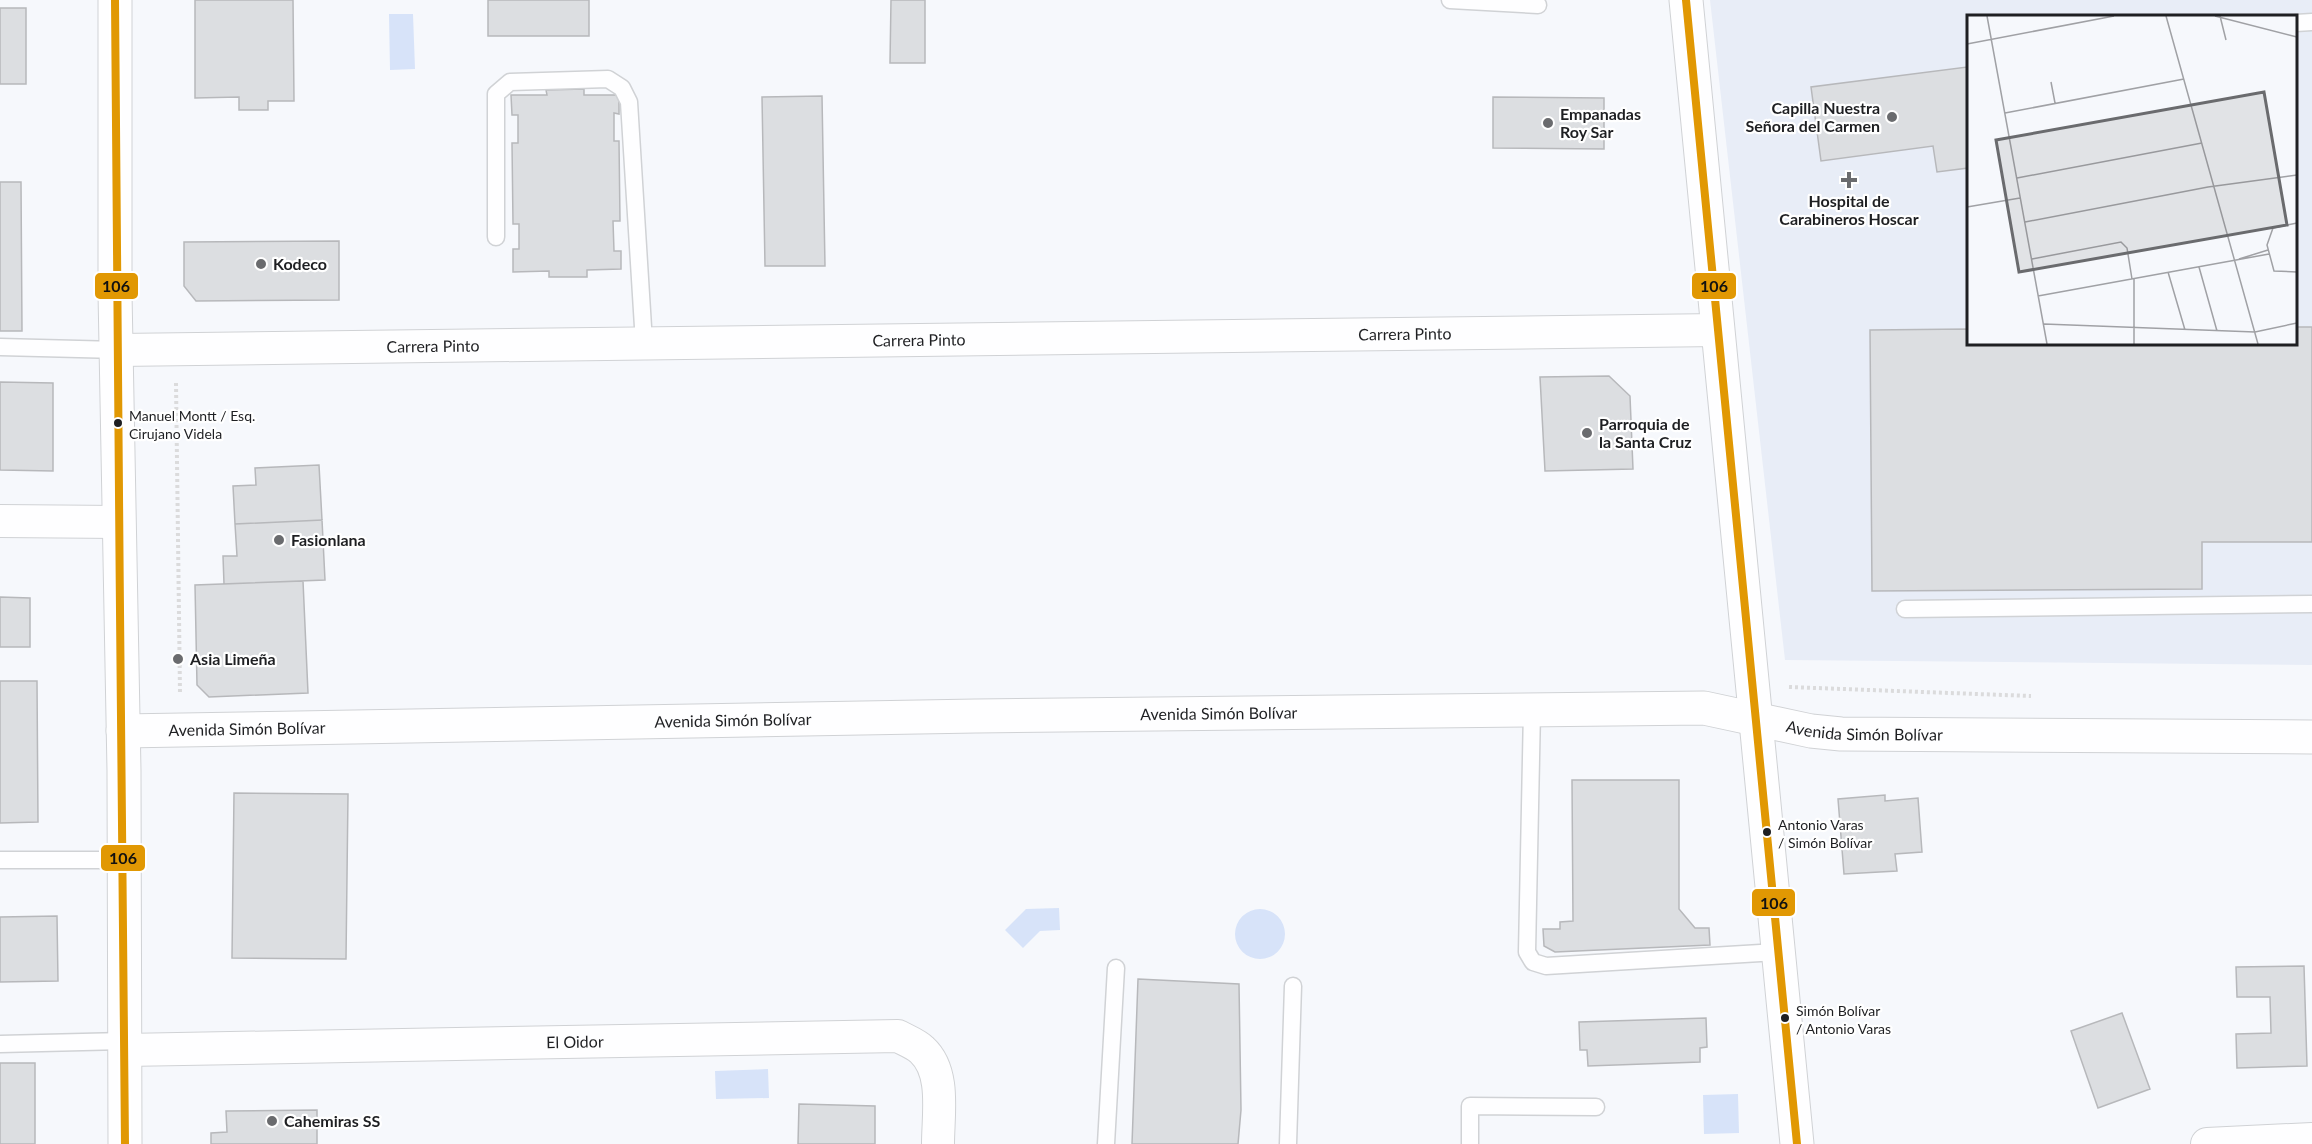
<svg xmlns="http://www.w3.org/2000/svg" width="2312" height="1144" viewBox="0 0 2312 1144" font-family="Lato,sans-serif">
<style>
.built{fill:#e8edf7;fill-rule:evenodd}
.water{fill:#d7e3f9}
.building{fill:#dcdee1;stroke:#b7b8bb;stroke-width:1.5}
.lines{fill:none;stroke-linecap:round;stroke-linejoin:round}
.service-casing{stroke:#d0d2d5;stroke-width:19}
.minor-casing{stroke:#d0d2d5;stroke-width:34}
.tertiary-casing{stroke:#d0d2d5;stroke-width:35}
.secondary-casing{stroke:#d0d2d5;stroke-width:35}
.path{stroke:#dbdbdc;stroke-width:4;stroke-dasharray:3 3;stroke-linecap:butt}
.service{stroke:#fefeff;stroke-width:16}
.minor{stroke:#fefeff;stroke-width:32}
.tertiary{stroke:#fefeff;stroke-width:33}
.secondary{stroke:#fefeff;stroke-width:33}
.bus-1-casing{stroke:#fff;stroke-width:12}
.bus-1{stroke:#e19803;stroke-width:8}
.poi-dot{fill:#6a6b6e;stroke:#fff;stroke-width:2}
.bus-dot{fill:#1e1f22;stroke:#fff;stroke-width:2}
.labels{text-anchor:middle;stroke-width:4.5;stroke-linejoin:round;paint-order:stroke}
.bus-label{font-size:14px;fill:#1e1f22;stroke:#fff;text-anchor:start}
.poi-label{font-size:16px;font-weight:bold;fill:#1e1f22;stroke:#fff;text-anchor:start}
.street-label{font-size:16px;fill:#1e1f22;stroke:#fff}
.inset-road{fill:none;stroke:#a0a1a5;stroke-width:1.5}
.view{fill:#6a6b6e;fill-opacity:0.15;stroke:#6a6b6e;stroke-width:3}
.inset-edge{fill:none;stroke:#1e1f22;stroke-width:3}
.line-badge{stroke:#fff;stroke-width:2}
.pale-badge-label{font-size:16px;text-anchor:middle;font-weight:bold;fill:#111}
</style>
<rect width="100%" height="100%" fill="#f6f8fc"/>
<path class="built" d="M1710,0H2312V665L1785,660ZM1968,16H2296V344H1968Z"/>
<path class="water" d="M389,14H413L415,69L390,70Z
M1059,908L1060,930L1040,931L1023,948L1005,930L1026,909Z
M1235 934a25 25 0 1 1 50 0a25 25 0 1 1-50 0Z
M768,1069L769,1098L716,1099L715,1071Z
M1738,1094L1739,1133L1704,1134L1703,1095Z"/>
<path class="building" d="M195,0H293L294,101H268V110H239V97L195,98Z
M488,0H589V36H488Z
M891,0H925V63H890Z
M0,8H26V84H0Z
M1967,67L1968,168L1937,172L1933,146L1821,161L1811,87Z
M584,89V95H619V114L614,113V141H619L620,221H613L614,251H621V269L587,270V277H549V271L513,272V249H519V224H513L512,143H518V115H512L511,95H547L546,90Z
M822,96L825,266H765L762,97Z
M1493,97L1604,98V149L1493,148Z
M0,182H21L22,331H0Z
M339,241V300L196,301L184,286V242Z
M2296,327H2312V542H2202V589L1872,591L1870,330L1968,329V344H2296Z
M1609,376L1630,396L1633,469L1545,471L1540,377Z
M0,382L53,383V471L0,470Z
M319,465L322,520L235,524L233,486L256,485L255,468Z
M322,520L325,580L224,584L223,556H237L235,524Z
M303,581L308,693L209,697L197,685L195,585Z
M0,597L30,598V647H0Z
M0,681H37L38,822L0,823Z
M1572,780H1679V909L1695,928H1709L1710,945L1555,952L1544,946L1543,929H1560V922L1573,921Z
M234,793L348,794L346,959L232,958Z
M1885,795V801L1918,798L1922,852L1895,854L1897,871L1844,874L1838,799Z
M57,916L58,981L0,982V917Z
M2304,966L2307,1066L2237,1068L2236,1034L2271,1033L2270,997H2237L2236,967Z
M1138,979L1239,984L1241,1110L1238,1144H1132Z
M2122,1013L2150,1089L2098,1108L2071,1031Z
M1706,1018L1707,1047L1700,1048V1062L1588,1066L1587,1050H1580L1579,1022Z
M0,1063H35V1144H0Z
M799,1104L875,1106V1144H798Z
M317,1110V1144H211V1133L227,1132L226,1111Z"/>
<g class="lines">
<defs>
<path id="service" d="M1450,0L1538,5
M2296,23L2312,22
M496,237V94L510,82L608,79L622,88L629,102L644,343
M0,347L118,350
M1905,609L2312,604
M1532,710L1527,952L1533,962L1546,966L1777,952
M0,860H124
M0,1044L124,1041
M1106,1144L1116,968
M1288,1144L1293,986
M1470,1144V1106L1596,1107"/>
<g id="minor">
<path id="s1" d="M118,350L1718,330"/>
<path d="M0,521L119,522"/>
<path id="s2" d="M125,1050L898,1036C905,1040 916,1044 922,1050C946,1072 938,1114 938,1144"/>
<path d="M2207,1144L2312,1139"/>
</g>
<g id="tertiary">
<path id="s3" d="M123,731L976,716L1704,708L1811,731L1841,734L2312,737"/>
</g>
<path id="secondary" d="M115,0V293L124,771L125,1144
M1686,0L1797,1144"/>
</defs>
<use href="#service" class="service-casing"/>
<use href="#minor" class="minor-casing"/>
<use href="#tertiary" class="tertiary-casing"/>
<use href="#secondary" class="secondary-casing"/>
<path class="path" d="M176,383L180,693
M1789,687L2031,696"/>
<use href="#service" class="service"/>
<use href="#minor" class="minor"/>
<use href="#tertiary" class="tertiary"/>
<use href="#secondary" class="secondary"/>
<defs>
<path id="bus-1" d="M115,0C115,381 124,763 125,1144
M1686,0L1797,1144"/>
</defs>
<use href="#bus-1" class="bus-1-casing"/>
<use href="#bus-1" class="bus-1"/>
</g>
<g class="poi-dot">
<circle cx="1892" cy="117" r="6"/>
<circle cx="1548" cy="123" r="6"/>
<path d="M1846 171h6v6h6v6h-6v6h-6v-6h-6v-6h6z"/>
<circle cx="261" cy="264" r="6"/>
<circle cx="1587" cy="433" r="6"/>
<circle cx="279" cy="540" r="6"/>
<circle cx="178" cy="659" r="6"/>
<circle cx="272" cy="1121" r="6"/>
</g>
<g class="bus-dot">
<circle cx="118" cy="423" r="5"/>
<circle cx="1767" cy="832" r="5"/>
<circle cx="1785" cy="1018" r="5"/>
</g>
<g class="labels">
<g class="bus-label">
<text x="129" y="421">Manuel Montt / Esq.<tspan x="129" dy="18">Cirujano Videla</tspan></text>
<text x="1778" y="830">Antonio Varas<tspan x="1778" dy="18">/ Simón Bolívar</tspan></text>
<text x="1796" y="1016">Simón Bolívar<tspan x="1796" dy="18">/ Antonio Varas</tspan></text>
</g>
<g class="poi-label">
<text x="1880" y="114" text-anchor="end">Capilla Nuestra<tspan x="1880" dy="18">Señora del Carmen</tspan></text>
<text x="1560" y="120">Empanadas<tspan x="1560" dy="18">Roy Sar</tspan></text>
<text x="1849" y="207" text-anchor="middle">Hospital de<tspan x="1849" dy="18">Carabineros Hoscar</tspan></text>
<text x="273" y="270">Kodeco</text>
<text x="1599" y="430">Parroquia de<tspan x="1599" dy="18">la Santa Cruz</tspan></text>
<text x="291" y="546">Fasionlana</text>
<text x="190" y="665">Asia Limeña</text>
<text x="284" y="1127">Cahemiras SS</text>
</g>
<g class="street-label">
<text dy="6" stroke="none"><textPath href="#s1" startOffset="1287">Carrera Pinto</textPath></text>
<text dy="6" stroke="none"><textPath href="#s1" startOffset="801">Carrera Pinto</textPath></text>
<text dy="6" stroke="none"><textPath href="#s1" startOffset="315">Carrera Pinto</textPath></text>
<text dy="6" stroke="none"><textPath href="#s3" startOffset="1096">Avenida Simón Bolívar</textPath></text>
<text dy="6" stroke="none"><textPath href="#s3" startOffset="610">Avenida Simón Bolívar</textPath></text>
<text dy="6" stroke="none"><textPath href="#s3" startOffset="124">Avenida Simón Bolívar</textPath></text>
<text dy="6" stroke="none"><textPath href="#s3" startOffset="1744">Avenida Simón Bolívar</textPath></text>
<text dy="6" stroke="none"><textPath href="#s2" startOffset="450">El Oidor</textPath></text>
</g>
</g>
<g transform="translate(1967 15)">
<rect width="330" height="330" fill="#f6f8fc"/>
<path class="inset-road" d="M20,1L80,329M199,1L291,329M248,1L330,22M253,1L259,25M0,29L147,1M84,67L88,88M38,98L217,64M50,163L235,128M0,192L53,183M58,207L241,172L330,160M330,208L306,213L300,230L307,256L330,257M65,244L154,227L160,233L165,264M272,244L301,235M232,252L250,316M201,257L218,315M71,281L302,239M77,309L288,317L330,308M167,329V264"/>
<path class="view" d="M297,77L320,210L52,257L29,125Z"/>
<rect width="330" height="330" class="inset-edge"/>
</g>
<g class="line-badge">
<rect x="1691" y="272" width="46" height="28" rx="6" fill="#e19803"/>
<rect x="94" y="272" width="45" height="28" rx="6" fill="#e19803"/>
<rect x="100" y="844" width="46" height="28" rx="6" fill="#e19803"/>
<rect x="1751" y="888" width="45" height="29" rx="6" fill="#e19803"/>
</g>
<g class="pale-badge-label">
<text x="1714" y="292">106</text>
<text x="116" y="292">106</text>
<text x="123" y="864">106</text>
<text x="1774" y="909">106</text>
</g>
</svg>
